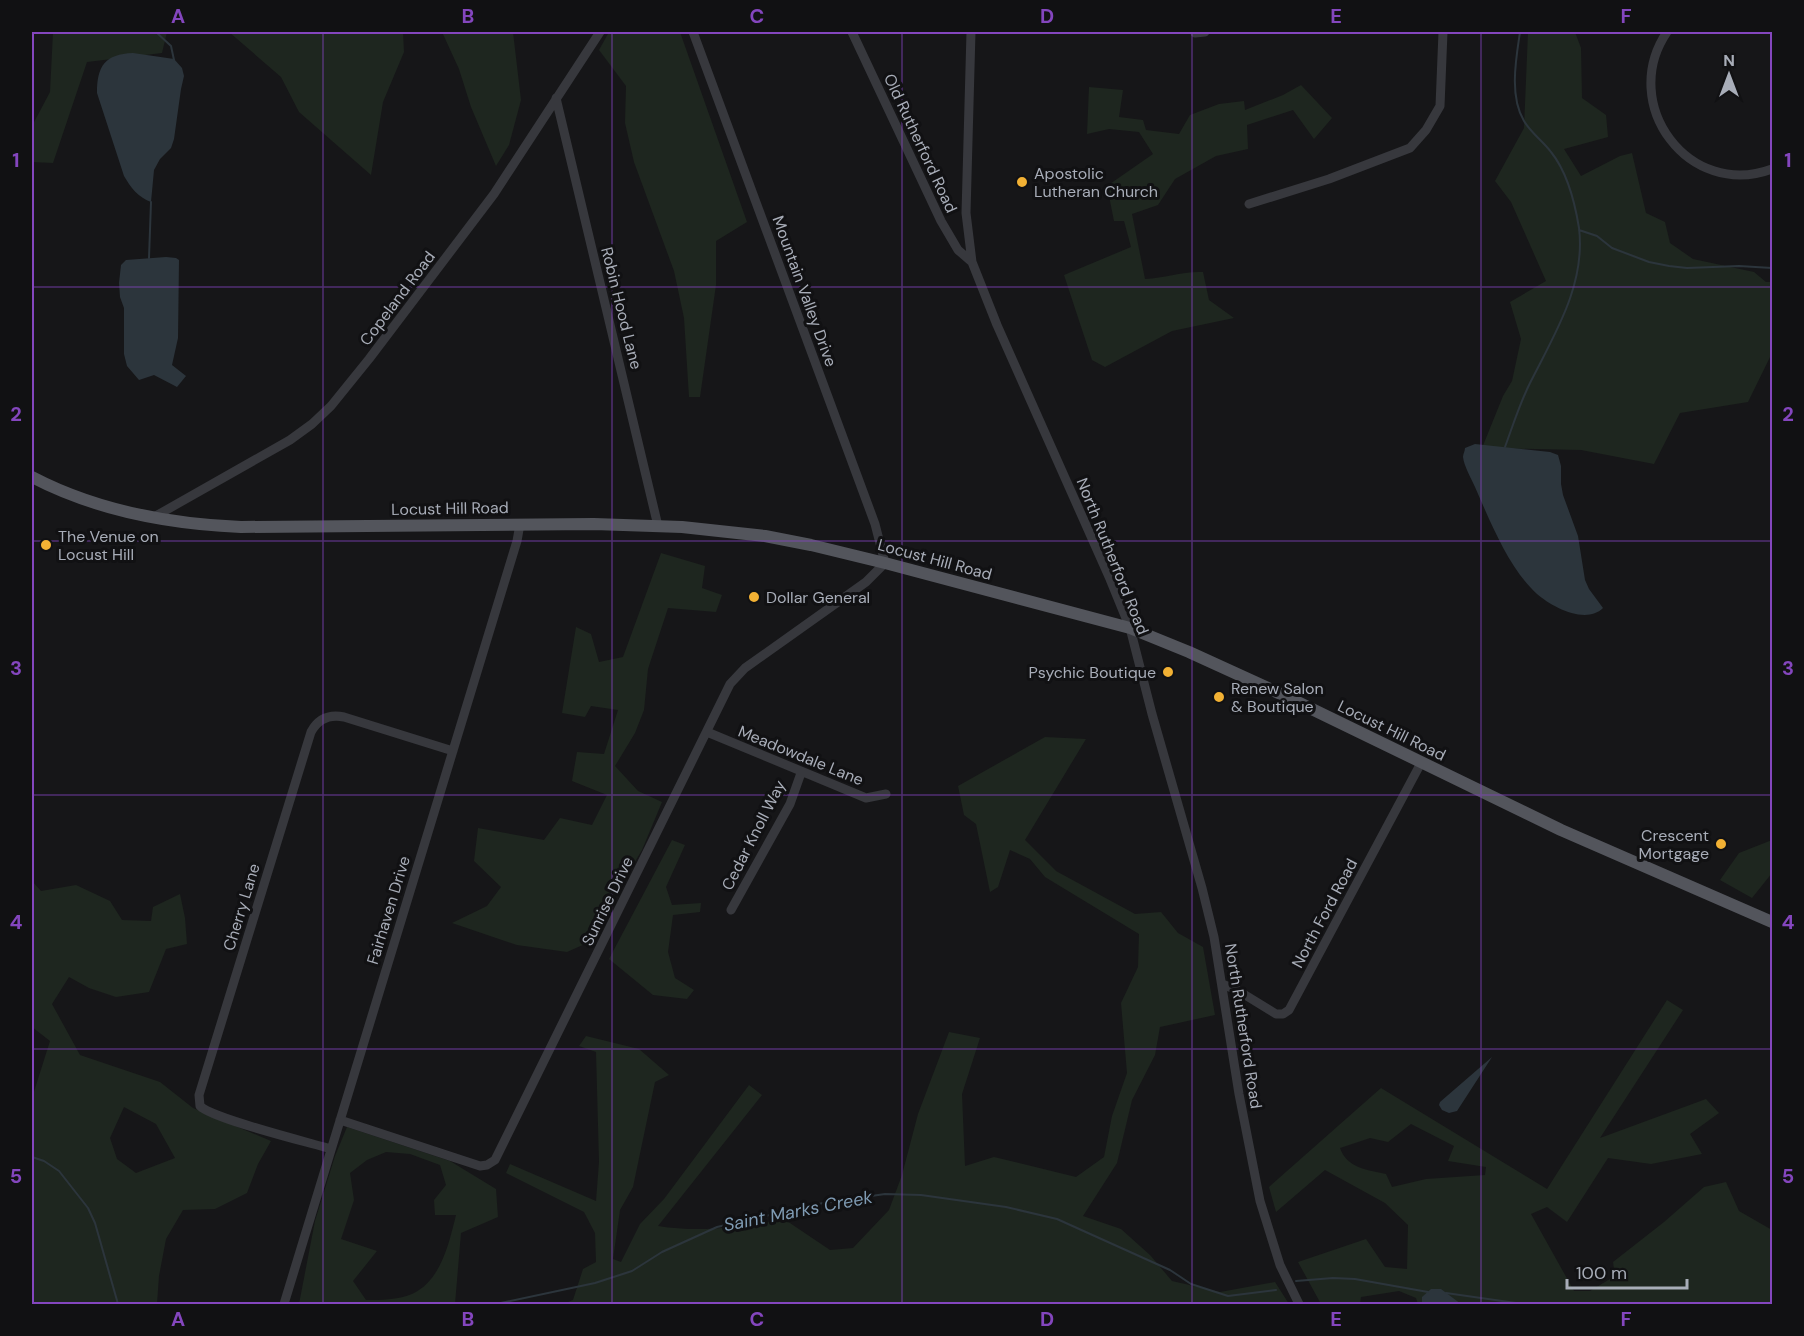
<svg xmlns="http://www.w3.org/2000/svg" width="1804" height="1336" viewBox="0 0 1804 1336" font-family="'DM Sans',sans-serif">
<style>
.green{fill:#1e261f;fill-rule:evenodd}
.water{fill:#2c353c}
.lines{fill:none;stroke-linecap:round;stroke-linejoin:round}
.stream{stroke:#2c353c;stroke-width:2}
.minor{stroke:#37383d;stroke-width:9}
.major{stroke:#53555c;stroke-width:12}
.grid{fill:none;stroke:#8446be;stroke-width:1.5;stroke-opacity:0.55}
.poi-dot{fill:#f2b134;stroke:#111113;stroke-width:2}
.labels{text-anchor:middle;stroke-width:6;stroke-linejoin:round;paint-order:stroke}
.street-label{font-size:16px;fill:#a8adb8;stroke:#111113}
.poi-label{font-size:16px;fill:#a8adb8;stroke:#111113;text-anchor:start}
.water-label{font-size:18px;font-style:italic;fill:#7f9bb3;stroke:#111113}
.neatline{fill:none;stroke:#8446be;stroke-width:2}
.grid-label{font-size:20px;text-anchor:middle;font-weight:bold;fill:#8446be}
</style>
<rect width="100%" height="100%" fill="#161618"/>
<path class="green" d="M53,32H167L162,53L87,62L53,163L32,162V126L50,92Z
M229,32H403L404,52L383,102L371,175L299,112L281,77Z
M442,32H513L521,100L509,145L496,166L471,107L459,69Z
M609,32H680L747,222L716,241V285L700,397H689L684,318L674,271L634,162L625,123L626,86L599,50Z
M1528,32H1575L1581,48L1582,98L1606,115L1608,137L1564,149L1581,176L1620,156L1632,153L1646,213L1665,222L1670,243L1693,259L1754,272L1766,282H1772V353L1748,402L1680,413L1654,464L1581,450L1482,448L1503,396L1512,381L1521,339L1510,302L1546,281L1511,202L1495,181L1524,128Z
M1301,85L1332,118L1314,139L1293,110L1247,125L1248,149L1216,156L1175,179L1158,205L1132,214L1145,279C1165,278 1183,271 1203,272L1209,300L1234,318L1172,331L1105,367L1092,360L1064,275L1131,247L1124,221H1114L1107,186L1153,154L1139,132L1109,129L1087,134L1089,87L1123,90L1119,117L1143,120L1146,130L1179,134L1190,115L1219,104L1244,101L1245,110L1283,95Z
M661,553L705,566L702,588L722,595L716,612L668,608L648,669L644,710L635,733L615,766L638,791L662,802L642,850L585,944L567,952L517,945L452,923L487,906L501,887L474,861L478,828L544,840L560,818L592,825L607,795L572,781L577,752L604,754L618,710L591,706L585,717L562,713L576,627L591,634L599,662L623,657Z
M1045,737L1086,739L1025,840L1056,871L1135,914L1161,912L1178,933L1203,947L1215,1015L1160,1027L1155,1055L1132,1100L1117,1163L1083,1216L1121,1229L1150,1255L1172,1281L1220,1292L1275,1282L1289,1304H563L573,1300L583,1269L596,1262L595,1233L584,1212L506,1173L510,1164L596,1201L599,1162L596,1052L579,1046L586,1036L639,1049L669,1075L655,1082L633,1187L620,1210L613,1259L621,1262L640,1224L664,1199L749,1085L762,1095L658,1226C702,1233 740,1227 784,1219L830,1250L853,1248L889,1210L902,1175L918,1114L949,1032L980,1038L962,1094L965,1166L994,1157L1076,1177L1104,1157L1112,1116L1127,1073L1121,1003L1138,967L1139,934L1045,877L1030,859L1010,850L998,887L990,892L976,824L964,815L958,786Z
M672,840L685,845L666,887L672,905L701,903L700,912L673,915L668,952L675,978L694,990L687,999L653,995L609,959Z
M1772,840V873L1752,898L1720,880L1739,853Z
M32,881L41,891L76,885L110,901L122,920L151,921L153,907L180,894L185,918L187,944L166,949L149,992L116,997L89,988L69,977L52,1004L80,1055L160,1082L193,1108L271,1141L258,1164L247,1193L215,1209L183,1210L166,1239L159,1276L157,1304H32V1098L50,1041L32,1027ZM124,1107L156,1124L175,1158L136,1173L117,1159L110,1138Z
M1667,1000L1683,1010L1600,1138L1706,1099L1719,1113L1690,1134L1702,1154L1651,1164L1608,1158L1567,1222L1547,1207L1531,1214L1574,1291H1590L1615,1276L1613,1262L1664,1222L1704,1187L1726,1182L1739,1211L1772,1230V1304H1418L1416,1298L1399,1291L1361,1297L1360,1304H1321L1298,1262L1366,1239L1385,1267L1407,1269L1408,1225L1385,1203L1325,1170L1276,1212L1269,1187L1381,1088L1547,1189ZM1411,1124L1454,1146L1448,1161L1486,1167L1485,1175L1426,1179L1392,1187L1386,1174C1367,1170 1347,1168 1340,1148L1370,1138L1388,1142Z
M347,1127L450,1161L496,1189L498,1217L461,1233L455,1304H299L315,1221L335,1156ZM386,1152L410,1154L440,1165L446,1185L434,1200L435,1215H456C449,1243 441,1281 412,1294C398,1300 380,1300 366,1300L353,1281L377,1251L341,1239L354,1200L350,1173L367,1160Z"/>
<path class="water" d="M133,53L174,59L182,68L184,76L181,89L174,139L171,148L160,159L154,170L151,202C138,197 131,188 124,176L97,93C97,66 105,54 133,53Z
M166,257L176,258L179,260L178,338L172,365L186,376L177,387L154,375L139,380L127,366L124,354V308L120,297L119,283L121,265L126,260Z
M1475,444L1550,452L1558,455L1561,466V484L1563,495L1578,536L1585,580L1589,589L1603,608C1586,625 1552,607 1537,594C1509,569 1490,521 1475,487C1471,478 1464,466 1463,457C1463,454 1465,451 1465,448Z
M1492,1057L1457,1111L1449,1113L1442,1110L1439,1105L1440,1102Z
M1431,1289H1441L1461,1304H1422V1297Z"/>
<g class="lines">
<path class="stream" d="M156,32L171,46L174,60
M1579,230L1597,236L1612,248L1649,262L1669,266L1687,268L1739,266L1772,268
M149,258L151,202
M1505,447C1513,425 1520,403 1530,383C1554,335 1586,285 1579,228C1575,203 1568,173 1551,152C1543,141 1531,133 1524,121C1509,96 1516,59 1520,32
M32,1157L44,1161L59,1171L88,1208L95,1223L118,1304
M1296,1281L1333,1278L1355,1279L1428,1292
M1446,1293L1523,1304
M496,1304L595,1283L632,1271L662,1252L717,1227L823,1203L885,1194L921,1195L1006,1207L1057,1219L1170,1270L1191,1284L1228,1296L1276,1290"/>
<path class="minor" d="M852,32L941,221L958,250L972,262
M971,32L966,213L972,262L997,325L1110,579L1130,628L1152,714L1202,888L1214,937L1239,1094L1260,1201L1280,1265L1299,1304
M1667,32C1618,104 1689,200 1772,169
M1195,33L1205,32
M556,98L658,526
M1249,204L1329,179L1410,148L1426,130L1440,106L1443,32
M154,517L290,440L312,424L331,406L369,359L494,194L600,32
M707,732L866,798L886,794
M731,910L790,804L801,773
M1222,984L1237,990L1276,1014H1283L1289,1010L1421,763
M340,1120L480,1166L487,1165L495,1160L730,684L745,668L866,582L885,563L875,524L693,32
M331,1149C308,1142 213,1119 200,1106L199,1095L311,732C318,719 329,714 344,717L453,751
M284,1304L517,541L520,524"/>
<path class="major" d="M32,477C95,510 170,524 241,527L594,524L682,527L765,536L811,545L885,563L1130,628L1189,652L1283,695L1561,830L1772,922"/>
</g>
<path class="grid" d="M323,32V1304M612,32V1304M902,32V1304M1192,32V1304M1481,32V1304M32,287H1772M32,541H1772M32,795H1772M32,1049H1772"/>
<g class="poi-dot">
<circle cx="1022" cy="182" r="6"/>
<circle cx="46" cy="545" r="6"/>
<circle cx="754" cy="597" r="6"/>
<circle cx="1168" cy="672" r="6"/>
<circle cx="1219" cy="697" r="6"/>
<circle cx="1721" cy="844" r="6"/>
</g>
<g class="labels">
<g class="street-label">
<text transform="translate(921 143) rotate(65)" y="6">Old Rutherford Road</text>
<text transform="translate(805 291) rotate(70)" y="6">Mountain Valley Drive</text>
<text transform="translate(397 298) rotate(-53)" y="6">Copeland Road</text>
<text transform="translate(622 308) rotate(76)" y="6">Robin Hood Lane</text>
<text transform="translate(450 508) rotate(-1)" y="6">Locust Hill Road</text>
<text transform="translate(1113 556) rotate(68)" y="6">North Rutherford Road</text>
<text transform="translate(935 559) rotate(15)" y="6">Locust Hill Road</text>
<text transform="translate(1392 730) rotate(26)" y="6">Locust Hill Road</text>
<text transform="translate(801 755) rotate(22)" y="6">Meadowdale Lane</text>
<text transform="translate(753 835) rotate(-63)" y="6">Cedar Knoll Way</text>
<text transform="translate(607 901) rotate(-64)" y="6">Sunrise Drive</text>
<text transform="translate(241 907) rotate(-73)" y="6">Cherry Lane</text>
<text transform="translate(388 910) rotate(-73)" y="6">Fairhaven Drive</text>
<text transform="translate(1324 913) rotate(-62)" y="6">North Ford Road</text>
<text transform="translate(1244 1026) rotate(81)" y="6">North Rutherford Road</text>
</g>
<g class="poi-label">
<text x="1034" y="179">Apostolic<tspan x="1034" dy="18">Lutheran Church</tspan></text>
<text x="58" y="542">The Venue on<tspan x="58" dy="18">Locust Hill</tspan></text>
<text x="766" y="603">Dollar General</text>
<text x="1156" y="678" text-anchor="end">Psychic Boutique</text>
<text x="1231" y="694">Renew Salon<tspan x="1231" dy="18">&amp; Boutique</tspan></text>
<text x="1709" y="841" text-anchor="end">Crescent<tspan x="1709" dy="18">Mortgage</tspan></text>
</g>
<g class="water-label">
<text transform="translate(798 1211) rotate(-11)" y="6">Saint Marks Creek</text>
</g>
</g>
<rect width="1804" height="1336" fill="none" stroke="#111113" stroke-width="66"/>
<g transform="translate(1729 75)" stroke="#111113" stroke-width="4.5" paint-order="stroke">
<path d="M0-4.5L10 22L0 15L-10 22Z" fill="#a8adb8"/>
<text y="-9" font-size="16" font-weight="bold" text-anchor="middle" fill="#a8adb8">N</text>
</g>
<path d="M1567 1279v9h120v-9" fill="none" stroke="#a8adb8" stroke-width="3"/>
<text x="1576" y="1279" font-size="18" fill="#a8adb8" stroke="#111113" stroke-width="4.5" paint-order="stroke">100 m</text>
<rect x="33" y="33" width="1738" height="1270" class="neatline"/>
<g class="grid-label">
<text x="178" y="23">A</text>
<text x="468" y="23">B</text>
<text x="757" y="23">C</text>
<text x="1047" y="23">D</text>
<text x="1336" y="23">E</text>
<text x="1626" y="23">F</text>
<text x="16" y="167">1</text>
<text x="1788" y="167">1</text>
<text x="16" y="421">2</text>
<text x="1788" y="421">2</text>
<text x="16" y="675">3</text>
<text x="1788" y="675">3</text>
<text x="16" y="929">4</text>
<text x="1788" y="929">4</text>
<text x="16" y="1183">5</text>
<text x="1788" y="1183">5</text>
<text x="178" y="1326">A</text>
<text x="468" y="1326">B</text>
<text x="757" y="1326">C</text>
<text x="1047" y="1326">D</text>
<text x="1336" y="1326">E</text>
<text x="1626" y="1326">F</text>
</g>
</svg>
